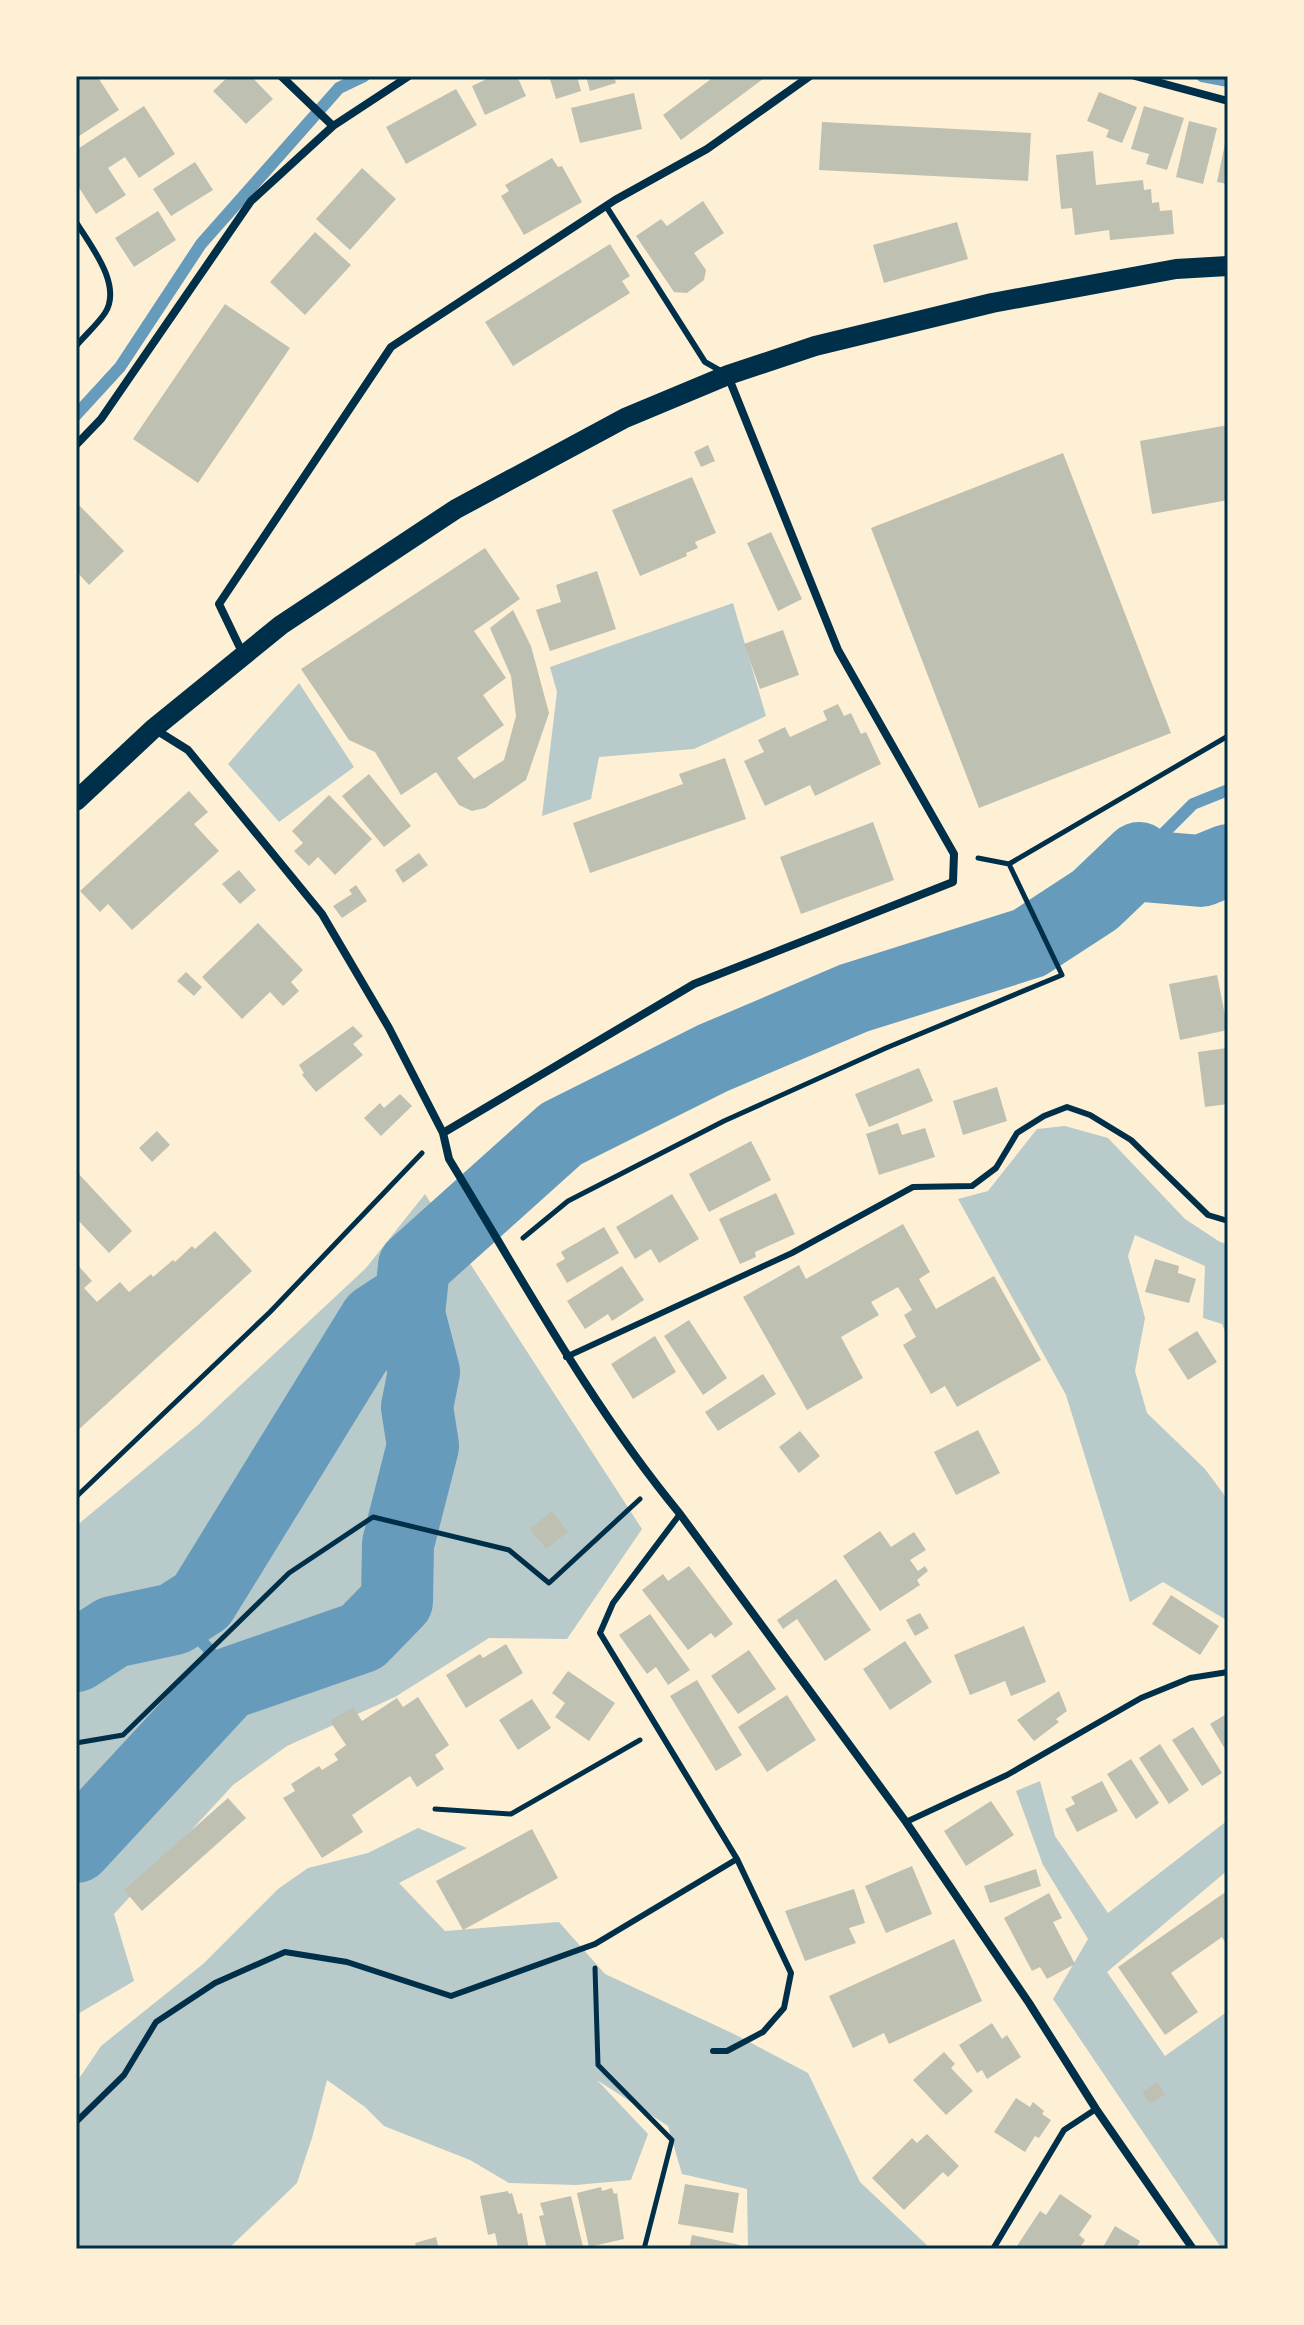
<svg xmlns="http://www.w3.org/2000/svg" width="1304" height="2325" viewBox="0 0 1304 2325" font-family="'Titillium Web',sans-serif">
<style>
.green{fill:#b9caca}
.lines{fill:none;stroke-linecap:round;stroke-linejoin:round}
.stream{stroke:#669bbc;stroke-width:12}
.river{stroke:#669bbc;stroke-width:72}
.building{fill:#bec0b2}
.path{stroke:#003049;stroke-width:5}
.service{stroke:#003049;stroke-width:6}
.minor{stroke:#003049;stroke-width:8}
.primary{stroke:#003049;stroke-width:20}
.neatline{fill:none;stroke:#003049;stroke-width:3}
</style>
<rect width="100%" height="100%" fill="#fdf0d5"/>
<path class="green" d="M733,603L766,716L694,749L599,757L591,799L542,816L557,692L550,667Z
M299,683L354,767L279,822L228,764Z
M1065,1126L1108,1138L1185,1219L1220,1242L1228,1244V1340L1222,1324L1203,1318L1205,1266L1135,1235L1128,1256L1145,1318L1135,1371L1147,1413L1205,1469L1228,1500V1621L1163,1582L1130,1602L1066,1395L958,1199L988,1191L1037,1129Z
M425,1194L642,1529L567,1639L489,1638L395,1697L287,1746L233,1785L114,1914L134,1981L76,2015V1526L198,1425L366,1268Z
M1040,1781L1055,1836L1108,1913L1228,1820V1870L1107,1972L1165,2056L1228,2011V2249H1222L1053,1999L1088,1939L1043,1865L1016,1791Z
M418,1828L467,1848L399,1883L445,1931L559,1922L605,1974L734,2034L808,2073L860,2182L931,2249H748L747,2189L682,2174L668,2126L597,2080L648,2134L631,2180L576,2185L509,2183L470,2160L384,2126L365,2107L327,2080L312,2138L297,2183L228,2249H76V2083L101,2046L203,1964L278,1889L308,1868L368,1853Z"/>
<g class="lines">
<path class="stream" d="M1202,76L1228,81
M76,415L120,367L201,244L339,88L364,76
M1139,858L1193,804L1228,790
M174,1619C202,1639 215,1651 227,1684"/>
<path class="river" d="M76,1656L113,1632L174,1619L202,1601L375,1320L410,1297
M76,1847L227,1684L362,1637L397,1601L398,1544L423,1446L417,1407L424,1372L409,1314L414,1266L561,1134L713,1058L854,998L1029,943L1095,900L1139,858L1143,866L1201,871L1228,860"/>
</g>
<path class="building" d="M76,76H97L119,110L76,138Z
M229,76H251L273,99L246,124L213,91Z
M493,76H517L526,96L485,115L472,86Z
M549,76H577L581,91L556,99Z
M586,76H614L616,83L590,91Z
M715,76H767L681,140L663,115Z
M456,89L477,125L406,164L386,127Z
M1099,92L1137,107L1122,143L1106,137L1109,130L1087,121Z
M634,93L642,129L580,143L571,108Z
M144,106L175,154L139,178L125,157L108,168L126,195L96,214L76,183V162L79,160L76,150Z
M1144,106L1184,118L1167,170L1146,164L1149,154L1131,149Z
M1189,121L1217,128L1203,184L1176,177Z
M822,122L1031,133L1028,181L819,170Z
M1227,134H1228V184L1217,182Z
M1093,151L1096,185L1143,180L1144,190L1151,189L1152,203L1159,202L1160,211L1172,210L1174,234L1110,240L1109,230L1075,235L1072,208L1061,209L1056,155Z
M552,158L558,167L562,166L582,202L524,235L501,196L509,191L505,185Z
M195,162L213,190L171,216L153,189Z
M362,168L396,199L350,250L316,219Z
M703,201L724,233L694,253L706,270L704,280L687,293L674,292L636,236L661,219L667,226Z
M158,211L176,240L134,267L115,238Z
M957,222L968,259L884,283L873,245Z
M315,232L351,265L305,315L270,282Z
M610,244L630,276L622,281L630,293L513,366L485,322Z
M225,304L290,348L198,483L133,439Z
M1228,425V500L1152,514L1140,441Z
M708,445L715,461L701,467L694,452Z
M1063,453L1171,733L979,808L871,528Z
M692,477L716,533L695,542L698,548L686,553L687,556L640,576L612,510Z
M76,502L124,551L89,585L76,571Z
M771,532L802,599L778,611L747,543Z
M485,548L520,599L474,631L506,678L483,695L504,725L457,758L474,779L504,760L516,716L511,676L490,628L513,610L531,646L549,713L526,780L485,808L472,811L459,805L436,772L401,795L375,752L349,740L301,669Z
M597,571L616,629L550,651L536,610L561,602L556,585Z
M783,630L799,675L760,689L744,644Z
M838,704L844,716L851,713L861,734L866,732L881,764L815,796L810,785L765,806L744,761L764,752L758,740L785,727L790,737L827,720L823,711Z
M725,758L746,819L590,873L573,823L683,784L679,774Z
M369,774L411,826L384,847L342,796Z
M189,791L208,812L194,824L219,851L132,930L108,904L100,912L80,891Z
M329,795L372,839L335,875L318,857L309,866L294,851L303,843L292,831Z
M873,822L894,880L801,914L780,857Z
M419,853L428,865L403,883L395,870Z
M239,870L256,890L240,904L222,884Z
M356,885L367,901L342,918L333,906L352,894L349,890Z
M258,923L303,970L291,982L299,991L283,1006L270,992L242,1019L202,977Z
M186,972L202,987L194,996L177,981Z
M1217,975L1228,1030L1180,1040L1169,984Z
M353,1026L363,1036L353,1044L363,1055L316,1092L302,1075L304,1073L299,1065Z
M1227,1048L1228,1104L1205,1107L1198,1052Z
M919,1068L933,1101L869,1127L855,1094Z
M997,1087L1007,1121L963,1135L953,1101Z
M400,1094L412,1106L381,1136L364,1118L380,1103L384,1108Z
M898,1123L902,1135L925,1128L935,1157L879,1175L866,1134Z
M157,1131L170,1145L152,1162L139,1148Z
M751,1141L771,1180L709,1212L689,1174Z
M76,1171L132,1231L109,1253L76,1218Z
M776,1193L795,1234L755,1252L756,1257L740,1264L719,1219Z
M672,1194L699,1239L659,1263L651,1249L635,1259L616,1227Z
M903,1224L930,1272L919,1279L936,1309L994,1276L1041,1360L957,1407L945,1386L931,1394L903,1345L916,1337L904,1315L912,1310L898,1287L871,1302L879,1315L841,1337L863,1378L807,1410L743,1297L799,1265L806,1279Z
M604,1227L619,1253L567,1283L556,1264L565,1259L561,1252Z
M215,1231L252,1271L76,1432V1263L92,1281L84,1288L97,1302L120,1282L129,1292L151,1274L153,1277L173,1260L175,1262L192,1246L195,1249Z
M1155,1259L1179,1266L1178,1273L1196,1279L1189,1303L1145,1292Z
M622,1266L644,1300L612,1321L608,1314L585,1329L567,1301Z
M689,1320L727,1378L703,1395L664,1336Z
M1197,1331L1217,1362L1188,1380L1168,1349Z
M655,1336L676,1372L633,1399L611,1364Z
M763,1374L776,1394L718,1431L705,1412Z
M978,1430L1000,1473L956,1495L934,1452Z
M800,1431L820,1456L799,1473L779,1447Z
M552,1511L568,1532L546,1549L530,1529Z
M880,1531L891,1547L914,1532L926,1550L910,1560L918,1571L925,1566L928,1571L917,1580L920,1585L880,1611L843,1556Z
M689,1566L733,1624L715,1638L711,1633L688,1650L642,1590L663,1574L668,1581Z
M836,1579L871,1630L825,1661L797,1619L783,1629L777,1620Z
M1171,1595L1219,1626L1200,1655L1152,1624Z
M920,1613L929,1628L915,1636L906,1620Z
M650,1614L690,1670L668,1685L656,1667L647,1674L619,1635Z
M1024,1626L1046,1682L1011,1696L1005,1681L970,1695L954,1655Z
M905,1641L932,1682L890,1710L863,1669Z
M506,1644L523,1673L466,1708L446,1675L480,1654L483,1658Z
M749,1650L776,1689L738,1714L711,1676Z
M568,1671L615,1703L589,1741L555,1717L565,1703L552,1693Z
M697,1680L742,1755L716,1771L670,1696Z
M1059,1691L1067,1711L1056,1719L1059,1722L1034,1741L1017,1720Z
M787,1695L816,1740L767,1772L738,1727Z
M418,1697L449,1745L435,1755L444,1769L417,1787L410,1776L352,1815L363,1832L322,1858L283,1798L295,1791L291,1784L319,1766L322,1770L338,1760L334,1754L346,1745L330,1721L353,1707L362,1721L397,1698L403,1707Z
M532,1699L551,1728L518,1750L499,1720Z
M1228,1713V1754L1210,1724Z
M1193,1727L1222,1773L1202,1786L1172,1740Z
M1160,1744L1189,1790L1169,1804L1139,1758Z
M1131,1759L1159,1803L1136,1819L1107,1774Z
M1102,1781L1118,1811L1077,1832L1065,1809L1075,1804L1071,1797Z
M228,1798L246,1818L142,1911L124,1890Z
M991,1801L1014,1835L966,1866L944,1831Z
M532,1829L558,1878L463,1930L436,1881Z
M912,1866L932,1914L886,1933L865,1886Z
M1036,1869L1041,1886L990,1903L984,1886Z
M854,1889L865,1923L849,1928L856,1943L805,1961L785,1911Z
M1227,1891L1228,1947L1222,1937L1171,1973L1198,2012L1165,2035L1118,1967Z
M1049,1893L1062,1918L1053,1922L1075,1964L1047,1979L1040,1967L1032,1971L1004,1918Z
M954,1939L982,2001L889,2044L884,2033L853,2048L829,1996Z
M992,2023L1002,2039L1007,2035L1021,2057L987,2079L982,2070L977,2073L959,2045Z
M944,2052L955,2064L951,2068L973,2091L946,2115L913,2080Z
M1157,2082L1165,2094L1150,2104L1142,2093Z
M1016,2098L1030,2107L1033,2102L1044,2111L1042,2114L1051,2120L1039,2138L1035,2136L1025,2152L994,2132Z
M927,2134L959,2166L948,2177L943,2172L904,2210L872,2178L912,2138L917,2143Z
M685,2184L739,2193L733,2233L678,2224Z
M601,2187L602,2191L612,2188L614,2194L617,2193L624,2239L589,2247L577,2193Z
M508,2191L509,2194L512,2193L518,2214L522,2213L529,2249H502L501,2246L498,2247L495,2233L488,2235L480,2196Z
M1060,2194L1092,2216L1079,2235L1085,2240L1079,2249H1015L1040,2211L1046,2215Z
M571,2196L583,2247L547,2249L539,2216L544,2215L540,2203Z
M1115,2226L1140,2241L1136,2249H1102Z
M692,2235L740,2245L739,2249H689Z
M436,2237L439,2249H417L415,2243Z"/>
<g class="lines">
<path class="path" d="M978,858L1009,864
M523,1238L568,1201L724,1121L886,1048L1062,975L1009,864L1228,736
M76,1497L270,1312L422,1153
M76,1743L123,1735L289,1573L373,1517L509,1550L549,1583L640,1499
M435,1809L511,1814L640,1740
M595,1968L598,2065L672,2140L644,2249"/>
<path class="service" d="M606,206L705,362L721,371
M76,222C90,245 123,285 105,313C97,325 85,335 76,346
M566,1357L792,1253L913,1187L972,1186L996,1168L1017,1133L1044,1116L1067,1107L1090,1115L1131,1140L1208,1215L1228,1221
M680,1514L613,1603L600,1633L737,1859L791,1973L784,2008L763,2032L727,2051H713
M906,1822L1007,1775L1141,1698L1190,1678L1228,1672
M76,2122L124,2075L156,2022L215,1983L285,1952L347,1962L451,1996L595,1944L737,1859
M993,2249L1064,2130L1096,2109"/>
<path class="minor" d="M281,76L333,126
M1135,76L1228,101
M76,445L101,419L251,201L333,126L409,76
M243,654L219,604L391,347L615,200L707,149L810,76
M156,730L188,750L322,914L389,1028L443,1133L449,1159C523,1280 590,1405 680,1514L906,1822L1029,2003L1096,2109L1193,2249
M443,1133L694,984L953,882L954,854L838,650L728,376"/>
<path class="primary" d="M76,801L153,729L281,625L456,509L625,418L728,375L815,346L992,303L1176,269L1228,266"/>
</g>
<rect width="1304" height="2325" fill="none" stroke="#fdf0d5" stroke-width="156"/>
<rect x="78" y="78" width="1148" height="2169" class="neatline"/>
</svg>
